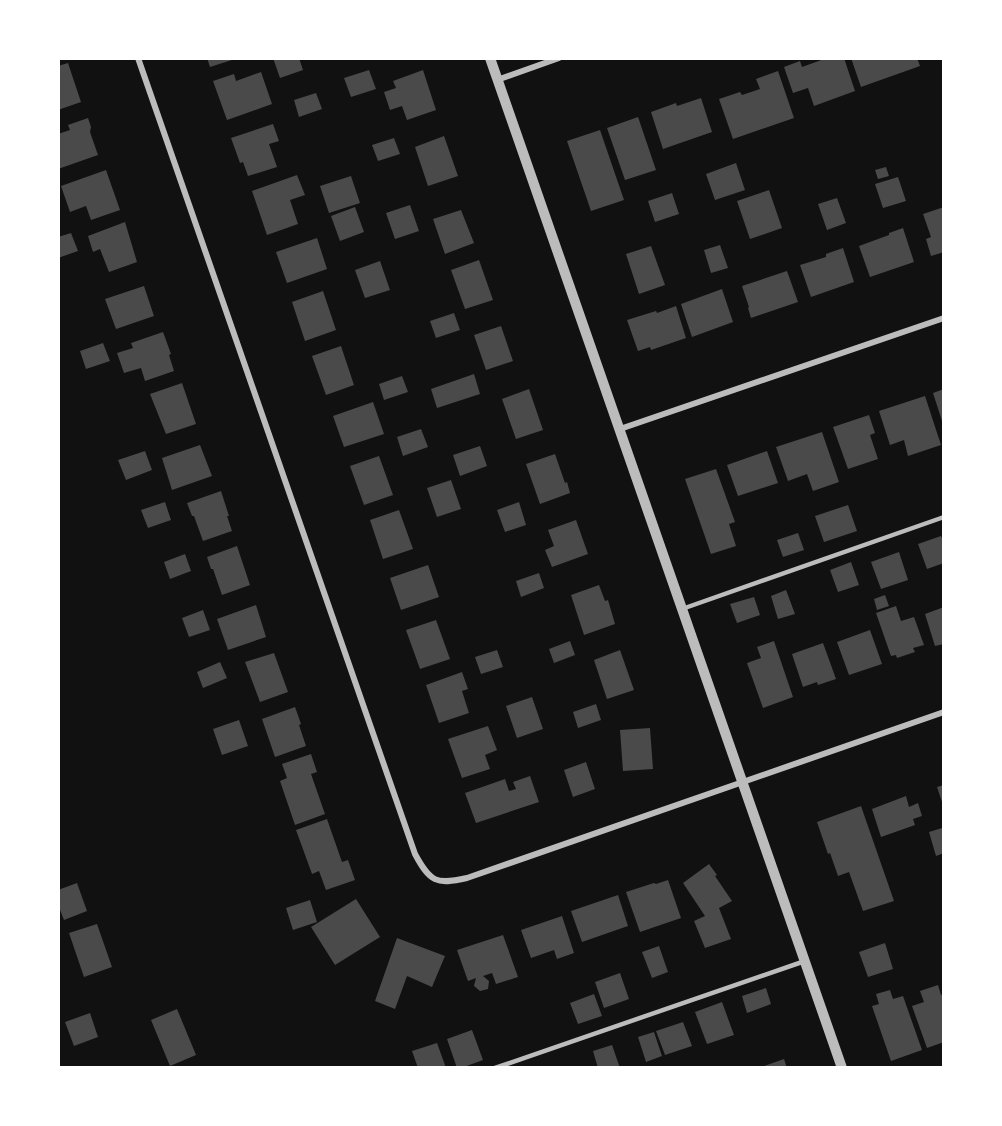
<svg xmlns="http://www.w3.org/2000/svg" width="1002" height="1126" viewBox="0 0 1002 1126" font-family="Raleway,sans-serif">
<style>
.building{fill:#4a4a4a}
.lines{fill:none;stroke-linecap:round;stroke-linejoin:round}
.service{stroke:#bcbcbc;stroke-width:4.5}
.minor{stroke:#bcbcbc;stroke-width:6}
.tertiary{stroke:#bcbcbc;stroke-width:10}
</style>
<rect width="100%" height="100%" fill="#111"/>
<path class="building" d="M207,58H235V59L210,67Z
M273,58H299L303,70L280,78Z
M827,58H844L855,91L814,106L808,88L793,93L784,67L800,61L802,67Z
M851,58H917L920,66L861,87Z
M68,63L81,102L58,110V66Z
M369,70L376,89L351,97L344,78Z
M423,70L436,110L407,120L402,106L390,110L384,92L396,88L393,81Z
M778,71L794,118L733,139L719,99L740,92L742,95L760,89L756,79Z
M261,72L272,104L227,120L213,81L234,74L236,81Z
M316,93L322,109L299,117L294,100Z
M701,98L712,132L663,149L651,112L676,103L677,106Z
M638,117L656,170L625,180L607,128Z
M88,118L91,127L90,132L98,155L58,169V134L70,130L68,125Z
M273,124L279,141L269,144L277,167L248,176L243,162L240,163L231,138Z
M600,130L624,200L591,211L567,141Z
M444,136L458,176L428,186L415,147Z
M394,138L400,154L378,161L372,145Z
M736,163L745,190L715,200L706,174Z
M886,167L889,176L878,179L875,170Z
M106,170L120,210L91,220L86,206L70,212L61,186Z
M297,175L305,195L290,200L298,224L267,235L252,191Z
M351,176L360,203L329,213L320,186Z
M898,177L906,201L883,208L875,184Z
M769,190L782,228L750,239L737,201Z
M672,193L679,214L655,222L648,201Z
M837,198L846,223L827,230L818,204Z
M410,205L419,231L395,239L386,213Z
M355,207L364,232L340,241L331,216Z
M944,207V252L931,256L926,239L931,237L923,214Z
M461,210L474,243L445,254L433,219Z
M125,222L137,262L109,272L100,249L93,252L88,236Z
M903,228L914,262L870,277L859,246L889,235V233Z
M71,233L78,251L58,258V237Z
M317,238L327,269L287,283L276,252Z
M720,245L728,268L711,273L704,250Z
M651,246L665,285L639,294L626,254Z
M843,248L854,282L811,297L800,265L826,257V254Z
M479,260L493,300L465,309L451,270Z
M380,261L390,290L365,298L355,270Z
M787,271L798,302L751,318L748,308L749,307L742,286Z
M144,286L154,316L116,329L105,299Z
M722,289L733,322L692,337L681,304Z
M323,291L336,330L305,341L292,302Z
M676,306L686,338L651,350L650,347L638,351L627,320L656,311L657,313Z
M454,313L460,330L436,338L430,321Z
M501,326L513,361L486,370L474,335Z
M163,332L171,354L169,355L174,371L145,381L141,368L124,373L117,353L133,348L131,343Z
M103,343L110,361L86,369L80,351Z
M341,346L354,385L326,395L312,356Z
M474,374L480,394L437,408L431,389Z
M402,376L408,392L384,400L379,384Z
M182,383L196,424L166,434L150,394Z
M529,389L543,430L516,439L502,399Z
M944,389V424H943L933,393Z
M925,396L941,445L908,456L904,440L890,445L879,411Z
M373,402L384,434L344,447L333,416Z
M869,415L875,433L870,435L878,459L848,469L833,427Z
M421,429L428,447L403,456L397,437Z
M822,432L839,482L813,491L807,474L788,481L776,447Z
M200,445L212,476L172,490L162,458Z
M480,446L487,466L460,476L453,455Z
M145,451L152,470L126,480L118,460Z
M767,451L778,483L738,496L727,465Z
M555,454L565,483L567,482L570,493L540,504L526,464Z
M379,456L393,495L364,505L350,466Z
M716,469L735,522L729,524L736,546L711,554L685,479Z
M451,480L461,509L437,517L427,488Z
M221,491L229,516H227L232,531L203,541L194,516H192L187,503Z
M165,502L171,520L148,528L141,510Z
M519,502L526,525L505,532L497,510Z
M848,505L857,531L824,542L815,516Z
M399,510L413,549L383,559L370,520Z
M576,520L588,554L552,567L545,550L554,546L548,530Z
M798,533L804,550L783,557L777,540Z
M941,536L944,542V563L927,569L918,544Z
M237,546L250,585L222,595L213,569H211L207,557Z
M899,552L908,580L881,589L871,562Z
M185,554L191,571L170,579L164,562Z
M851,562L859,585L838,592L830,570Z
M428,565L439,597L401,610L390,578Z
M539,573L544,588L521,597L516,581Z
M599,585L605,601L608,600L615,624L584,635L571,595Z
M786,590L795,614L778,619L771,596Z
M885,595L889,606L877,610L874,599Z
M754,597L760,615L737,623L730,604Z
M256,605L266,637L228,650L217,619Z
M896,606L901,621L914,617L924,645L913,648L915,652L897,658L896,655L891,656L876,613Z
M944,607V644L935,646L925,614Z
M203,610L210,630L189,637L182,618Z
M436,620L450,659L420,669L406,630Z
M870,630L882,664L849,675L837,642Z
M570,641L575,655L554,663L549,649Z
M774,641L793,697L763,708L747,663L761,658L757,647Z
M823,643L836,679L818,685L817,682L803,687L792,654Z
M497,650L503,667L481,674L475,657Z
M620,650L634,690L607,699L594,660Z
M274,653L288,692L260,702L245,662Z
M220,662L227,678L203,688L197,672Z
M462,672L468,689L462,691L469,713L439,723L426,685Z
M532,697L543,729L517,738L506,706Z
M596,704L601,720L578,728L573,712Z
M295,707L301,724L299,725L306,746L275,757L262,719Z
M239,720L248,746L222,755L213,729Z
M488,726L497,750L485,755L490,769L462,778L448,739Z
M650,728L653,769L623,771L620,730Z
M311,754L317,772L311,774L325,814L295,825L280,781L287,778L282,764Z
M586,762L595,789L573,797L564,770Z
M530,776L539,802L476,823L465,793L505,779L509,791L516,789L513,782Z
M944,785V805H943L937,787Z
M906,796L909,807L918,803L922,816L913,819L915,825L881,837L872,809Z
M861,806L894,901L863,911L849,872L838,876L830,853L828,854L817,822Z
M327,819L342,862L348,860L355,880L326,890L319,871L312,874L296,830Z
M942,828L944,833V853L936,856L929,832Z
M709,864L717,875L715,876L732,901L719,908L731,939L705,948L694,921L705,916L683,883Z
M668,880L681,918L640,932L626,892L654,883L656,884Z
M77,883L87,911L64,920L58,905V890Z
M618,895L628,926L582,942L571,911Z
M356,899L380,937L335,965L311,927Z
M310,900L317,922L293,930L286,908Z
M562,916L574,953L557,959L554,950L531,958L521,930Z
M97,924L112,967L84,977L69,933Z
M503,935L518,977L496,984L492,973L483,976L489,981L488,989L480,991L474,986L476,978L468,981L457,950Z
M397,938L445,956L432,987L407,976L395,1009L375,1001Z
M885,943L893,969L868,977L859,952Z
M659,946L668,972L652,978L642,952Z
M620,973L629,999L604,1008L595,982Z
M938,985L941,995L944,994V1042L927,1048L912,1006L924,1002L920,991Z
M766,988L771,1004L747,1013L742,996Z
M890,990L893,999L903,996L922,1050L891,1061L872,1006L879,1004L876,994Z
M594,994L602,1016L578,1024L570,1003Z
M722,1002L734,1035L707,1044L695,1012Z
M177,1009L196,1055L170,1066L151,1020Z
M90,1013L98,1037L74,1046L65,1022Z
M683,1022L692,1046L665,1055L656,1031Z
M472,1030L483,1060L461,1068H457L447,1039Z
M654,1032L662,1056L646,1062L638,1037Z
M437,1043L446,1068H418L412,1051Z
M612,1045L620,1068H598L593,1051Z
M784,1059L787,1068H761V1067Z"/>
<g class="lines">
<path class="service" d="M682,609L944,517
M495,1068L805,961"/>
<path class="minor" d="M138,58L415,854C430,882 436,885 467,878L944,712
M497,80L559,58
M620,429L944,318"/>
<path class="tertiary" d="M490,58L842,1068"/>
</g>
<rect width="1002" height="1126" fill="none" stroke="#ffffff" stroke-width="120"/>
</svg>
